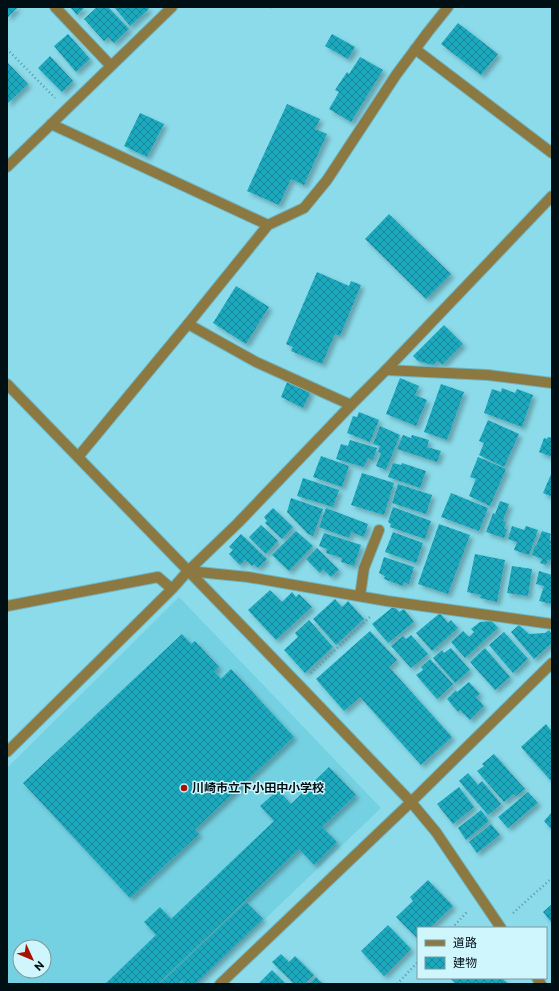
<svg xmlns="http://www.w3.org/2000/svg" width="559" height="991" viewBox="0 0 559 991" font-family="Commissioner,'Noto Sans JP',sans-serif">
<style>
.built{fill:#74d1e2;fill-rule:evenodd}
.building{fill:url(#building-cross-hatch);filter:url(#shadow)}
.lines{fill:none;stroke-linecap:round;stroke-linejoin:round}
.service-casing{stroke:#72b6c3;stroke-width:12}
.minor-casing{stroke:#72b6c3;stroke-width:12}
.path{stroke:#5c96a1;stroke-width:2.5;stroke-dasharray:1 3;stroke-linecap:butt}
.service{stroke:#8c7942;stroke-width:10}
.minor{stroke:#8c7942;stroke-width:10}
.poi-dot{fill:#a51200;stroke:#cff5fd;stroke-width:1.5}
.labels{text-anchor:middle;stroke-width:3;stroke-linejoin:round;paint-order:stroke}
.poi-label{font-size:12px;font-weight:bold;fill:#000f13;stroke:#cff5fd;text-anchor:start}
</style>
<defs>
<pattern id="building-cross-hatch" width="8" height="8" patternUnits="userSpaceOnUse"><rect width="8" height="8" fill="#1ba9be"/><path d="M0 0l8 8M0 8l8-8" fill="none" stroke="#168899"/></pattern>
<filter id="shadow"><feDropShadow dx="3.5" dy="3.5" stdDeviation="2" flood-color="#0004"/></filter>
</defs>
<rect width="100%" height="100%" fill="#8bdbea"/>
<path class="built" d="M179,597L381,808L197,984H7V768ZM20,947H44V971H20Z"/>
<path class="building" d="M7,7H18L7,18Z
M70,7H85L77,15Z
M97,7H108L129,29L114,43L108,37L104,41L84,19Z
M114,7H147L149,9L130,26Z
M458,23L498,54L481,75L441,44Z
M68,34L90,59L76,72L54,46Z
M332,34L355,47L348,59L325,46Z
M50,56L73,81L62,92L38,68Z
M360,57L383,70L351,122L329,109L339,92L335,90L347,72L349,74Z
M7,62L28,84L7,104Z
M287,104L320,119L315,129L327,134L304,185L291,179L279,205L247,191Z
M140,113L164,124L147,157L124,146Z
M389,214L451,274L426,299L365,239Z
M317,272L349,286L351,281L361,285L340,336L335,334L322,364L291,351L293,347L286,344Z
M236,286L269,307L246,344L213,323Z
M444,325L463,344L442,365L438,361L433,365L418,361L413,356Z
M400,378L419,386L415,395L427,400L416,426L386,414Z
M288,380L311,391L303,408L281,397Z
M441,384L464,392L447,440L424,432Z
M502,388L515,393L517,389L533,395L522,427L484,413L492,389L501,392Z
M359,412L379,420L370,442L347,433L353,416L357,417Z
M488,420L519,434L504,467L479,455L484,443L479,441Z
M380,426L400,435L386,470L376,466L381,453L378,452L380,446L373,444Z
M403,435L411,438L412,435L429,440L427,447L441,451L437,462L397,449Z
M548,437L552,438V457L539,452L544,438L547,439Z
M350,440L377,448L373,460L368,458L364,467L336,459L341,444L348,446Z
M321,456L349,466L342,487L313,477Z
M478,457L506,469L490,506L469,496L476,479L470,477Z
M393,463L401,465L402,463L426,471L420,488L388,477Z
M552,472V497L543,493Z
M362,473L394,483L384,515L351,505Z
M303,478L339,490L333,507L297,496Z
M398,484L432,495L426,514L392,503Z
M451,493L488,508L479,531L441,517Z
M291,498L323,509L313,536L308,534L287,512Z
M500,501L509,504L503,521L506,522L504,528L507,530L504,538L486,532L493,513L495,514Z
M393,507L431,521L425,539L390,527L391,524L388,522Z
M273,508L293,527L282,539L265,523L267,521L264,517Z
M326,508L368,524L364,537L351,532L349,538L319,527Z
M439,524L470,535L448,594L418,584Z
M261,525L278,541L266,554L249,537Z
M512,526L524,530L526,526L538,530L529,555L514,550L517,542L508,539Z
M296,531L313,546L289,571L272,555Z
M542,531L551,534L549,540L552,541L550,545L552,546V556L550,561L548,560L546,565L540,563L542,559L532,555L535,545L536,546Z
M393,532L423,543L416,563L385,552Z
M324,533L361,545L354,566L341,562L342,558L326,553L327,549L319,546Z
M241,534L267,559L258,568L254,564L252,566L245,560L240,565L229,554L233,550L229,547Z
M317,548L339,570L331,577L323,569L320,573L306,559Z
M475,554L505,560L497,602L480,598L481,595L467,592Z
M384,557L414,567L409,584L404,582L403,586L384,579L385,576L379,573Z
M512,566L532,569L528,596L507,593Z
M539,571L552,575V604L539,601L544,586L536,584Z
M270,590L282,602L292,592L296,597L299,594L312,607L276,640L248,610Z
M335,599L342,607L348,601L364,619L336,645L313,619Z
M394,606L399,612L404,609L414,622L388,643L372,624Z
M440,613L448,623L451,620L458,628L432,651L416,633Z
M309,620L333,647L305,673L284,650L298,637L295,633Z
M492,621L498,628L465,658L451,642L463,631L469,637L474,632L471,629L480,622Z
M519,625L529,634L545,633L549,630L552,634V643L534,659L511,632Z
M370,631L397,660L389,667L452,737L421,765L360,697L344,711L316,679Z
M504,632L528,659L513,673L489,645Z
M182,634L191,644L195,641L219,667L214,671L221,679L231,669L294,737L195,829L199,834L130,898L23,783Z
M411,635L428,654L411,668L391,646L403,636L406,639Z
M451,648L470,670L455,683L433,658L442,650L444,653Z
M485,648L510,677L495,690L470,662Z
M430,659L453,684L437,699L416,675L423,670L421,667Z
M469,682L480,694L476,697L484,706L470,720L460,710L458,712L447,699L456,690L457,692Z
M546,724L552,732V782L521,747Z
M494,754L525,789L516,796L514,794L504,802L477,771L484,766L482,764Z
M329,767L356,795L322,827L337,842L314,865L299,849L158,984H105L156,935L144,922L158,909L160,907L171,919L274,821L260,806L278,790L291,804Z
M468,773L478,785L482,781L501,804L488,815L459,781Z
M459,787L474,807L453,824L437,804Z
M528,792L538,803L508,828L498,817Z
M481,810L489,821L466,840L458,828Z
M552,812V830L544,821Z
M491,824L500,835L477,853L469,842Z
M428,880L453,906L430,928H418V939L396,917L413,901L410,897Z
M246,902L263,919L195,984H185L181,980L178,984H160Z
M552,904V923L543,912Z
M388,925L411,949L384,976L361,951Z
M281,954L289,962L295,956L314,975L304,984H294L272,962Z
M272,970L286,984H258Z
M316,977L323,984H309Z
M450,978H502L508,984H456Z"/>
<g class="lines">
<defs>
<path id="service" d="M188,324L256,362L351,405
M386,370L488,375L552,383
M188,571L248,577L387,601L552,624
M360,596L364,568L379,530"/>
<path id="minor" d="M55,7L111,66
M415,49L552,153
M51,124L268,225
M7,167L172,7
M7,384L299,685L411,802L436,832L501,928
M78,457L188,324L268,225L304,208L327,180L396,75L428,32L448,7
M7,606L158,577L172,589
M7,752L172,589L188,571L238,523L351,405L386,370L552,196
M537,978L541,984
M220,984L411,802L552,663"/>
</defs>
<use href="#service" class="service-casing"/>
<use href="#minor" class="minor-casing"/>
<path class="path" d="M271,7L273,8
M7,49L55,98
M311,673L371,616
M513,913L552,878
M452,928L468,911
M397,984L418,962"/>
<use href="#service" class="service"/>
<use href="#minor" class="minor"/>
</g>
<circle class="poi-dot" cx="184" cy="788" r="4"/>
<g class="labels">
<g class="poi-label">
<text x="192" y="792">川崎市立下小田中小学校</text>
</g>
</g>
<rect width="559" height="991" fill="none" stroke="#000f13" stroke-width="16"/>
<rect x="417" y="927" width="130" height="52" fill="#cff5fd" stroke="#7c999f"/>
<rect x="425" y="940" width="20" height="6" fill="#8c7942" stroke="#7c999f"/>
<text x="453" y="947" font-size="12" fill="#000f13">道路</text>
<rect x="425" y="957" width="20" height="12" fill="url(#building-cross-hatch)" stroke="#7c999f"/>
<text x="453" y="967" font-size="12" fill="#000f13">建物</text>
<g transform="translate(32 959) rotate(134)"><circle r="19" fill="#cff5fd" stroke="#7c999f"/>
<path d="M0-3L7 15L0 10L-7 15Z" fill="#a51200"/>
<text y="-6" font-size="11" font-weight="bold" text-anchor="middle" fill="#000f13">N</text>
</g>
</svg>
